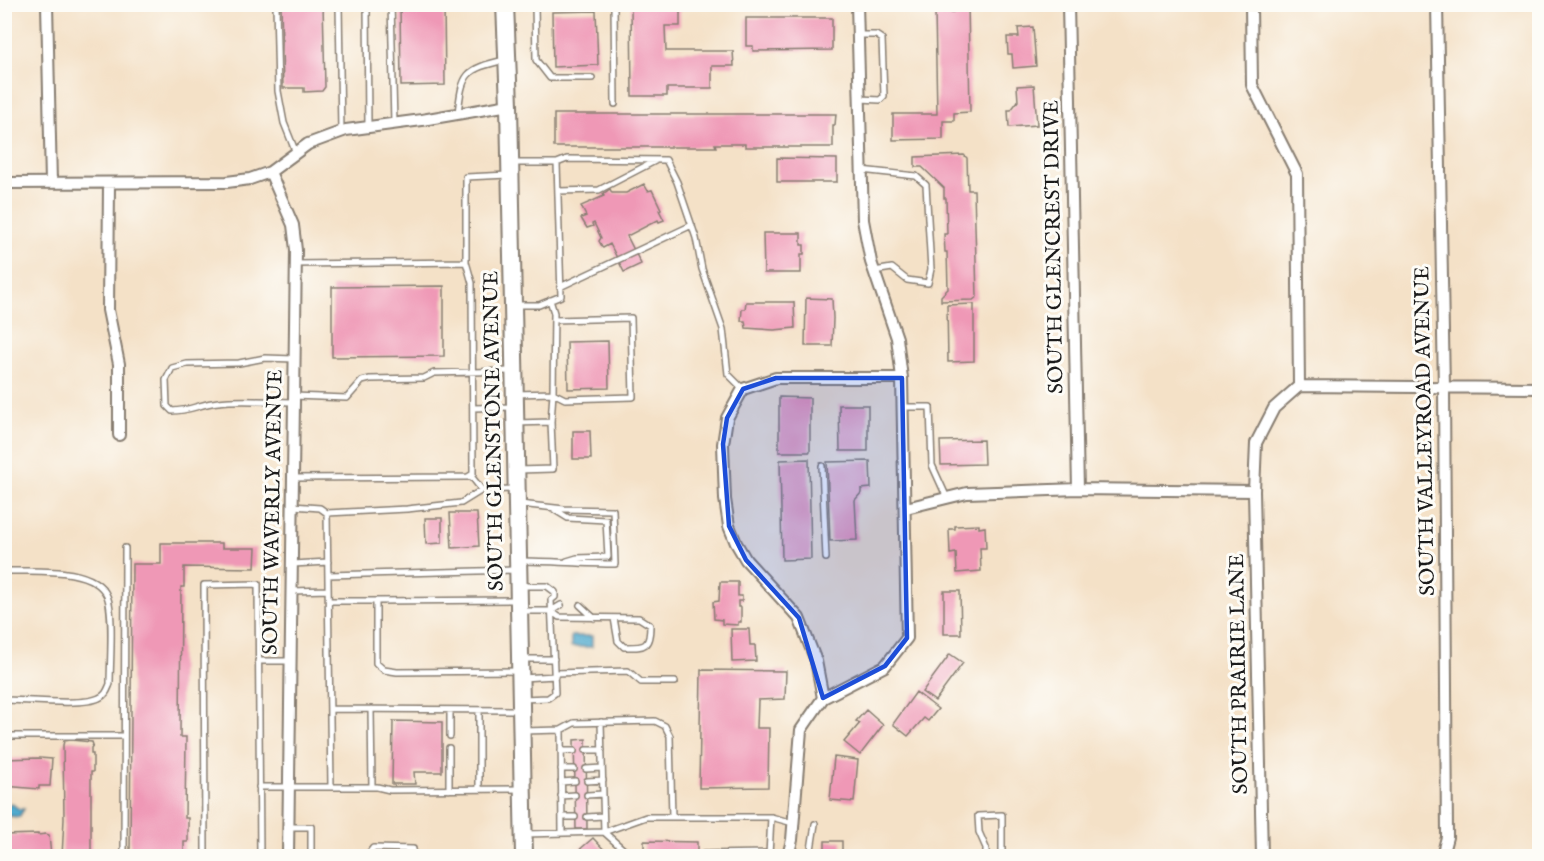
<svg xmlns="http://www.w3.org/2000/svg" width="1544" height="861" viewBox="0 0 1544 861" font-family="'IM FELL English',serif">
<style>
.water{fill:#51aace;stroke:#366375;stroke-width:1.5}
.building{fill:#ef98b6}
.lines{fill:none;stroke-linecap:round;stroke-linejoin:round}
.service-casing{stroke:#887e72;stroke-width:8}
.minor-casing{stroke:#887e72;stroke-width:14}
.primary-casing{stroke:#887e72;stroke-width:20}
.service{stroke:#fff;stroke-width:5}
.minor{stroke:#fff;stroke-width:10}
.primary{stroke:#fff;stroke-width:16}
.marked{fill:#1d4ed8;fill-opacity:0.2;stroke:#1d4ed8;stroke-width:4.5;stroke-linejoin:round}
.labels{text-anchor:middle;stroke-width:6;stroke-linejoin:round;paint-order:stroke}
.street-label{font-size:21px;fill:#1c1c1c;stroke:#fdfcf7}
</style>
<rect width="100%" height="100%" fill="#fdfcf7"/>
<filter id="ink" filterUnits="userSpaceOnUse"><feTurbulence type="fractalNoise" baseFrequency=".0167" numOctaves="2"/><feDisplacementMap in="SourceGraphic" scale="12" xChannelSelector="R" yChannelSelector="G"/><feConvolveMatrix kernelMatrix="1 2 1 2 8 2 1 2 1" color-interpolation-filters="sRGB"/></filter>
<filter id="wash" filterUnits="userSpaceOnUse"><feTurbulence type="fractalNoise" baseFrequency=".008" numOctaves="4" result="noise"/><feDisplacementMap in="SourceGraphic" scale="24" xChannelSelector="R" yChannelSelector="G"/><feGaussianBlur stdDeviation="1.35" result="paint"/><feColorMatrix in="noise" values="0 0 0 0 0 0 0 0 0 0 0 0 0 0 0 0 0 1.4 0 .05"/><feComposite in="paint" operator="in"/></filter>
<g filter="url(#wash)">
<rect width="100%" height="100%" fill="#f4e1c7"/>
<path class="water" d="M571,636H592V647H571Z
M11,803L19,809H24L19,817L9,816L5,817V807Z"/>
<g id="blocks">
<path class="building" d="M281,4H323L325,87L322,91L304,92V88H283Z
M400,4H444L445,85L401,86Z
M631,4H680V26H665L666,51H733L734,66H712V88H667V96H632Z
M953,4H968L970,112L954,113V121H943V139L893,140V114H937L935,12H953Z
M1010,4H1027L1028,7L1010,8Z
M596,11L598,65L553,67L552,12Z
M746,18H832V50L753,51V46H746Z
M1033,27L1036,66L1013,68L1012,54H1008L1007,37H1019L1018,28Z
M1034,85L1037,125L1009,127L1008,110H1011L1018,101L1017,86Z
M554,114H836L835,125H833V147H745V144H715L716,147H554Z
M964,155L967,158L968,190H974L977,297L973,300L941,301V296L948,289L947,252H945L944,234H947L946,198H944V188L922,167H915V157Z
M777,158L837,159V182H777Z
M644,184L648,191L652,190L661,209L659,210L664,220L659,222L658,220L627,236L641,264L624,272L610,244L603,248L599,241L601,238L594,223L592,224L593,226L587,228L581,218L586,216L581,206L604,196L603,194L610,189L612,193H626Z
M763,233H801V245H804V254H801V273H764Z
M444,286V356L332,357V287Z
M806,298L832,299L833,318L832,346H805Z
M746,302H794L795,328L774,330L746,328L745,321H741L742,309H745Z
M974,304V361L948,362L947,305Z
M608,341L609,388L568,389L567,342Z
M779,397L810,398V452H779Z
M839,405H868V451H840Z
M573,431H590L591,459H573Z
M983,440L984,464L941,465L940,441Z
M809,459L811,559L782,560L780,460Z
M870,461L871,488L861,489V493L855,500L857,540L830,541L827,462Z
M450,513H477L479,546L452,548Z
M425,518H442V543L426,544Z
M979,525V528L985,527L986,548H980L981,571L957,573L956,553L950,554L949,529H955V526Z
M161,543H222V548H256L255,568L184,567V587H181L180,737H186L185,818H188V842H184V856H130L132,564H161Z
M720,582H738V596H742V601H738V607H741V622H738V625L722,624V620L714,619L713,602L719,601Z
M944,591H960L961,634H944Z
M731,629H749L750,645H755L756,661L732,662Z
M950,654L963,663L935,701L922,692Z
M701,670L786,671L785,699L758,700L757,728H769L768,787L699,788Z
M916,692L938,709L928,721L924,718L908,736L893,724Z
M866,710L883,725L860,755L844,742L860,723L856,721Z
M393,721L442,722V772H414L415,784H392Z
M586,739L587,829H576L574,740Z
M71,740L92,742L93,745L91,748V754H93V772H91V856H62L64,819L63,745L64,741Z
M834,757L858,760L854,802L830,800Z
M39,758L52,759L50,786H39V789L4,786V759Z
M38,834V835L46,834L49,835L51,856H4V835Z
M593,838L610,856H578V851Z
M644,841L697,842V856H644Z
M825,841H842V856H825Z"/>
</g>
</g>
<g filter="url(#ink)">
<use href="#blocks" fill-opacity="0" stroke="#887e72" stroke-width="1.5"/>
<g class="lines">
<defs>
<path id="service" d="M276,4L278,91L284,123L296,153
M339,4L341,132
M367,4L368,127
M391,4L394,123
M535,4L536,60L550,78H592
M614,4L615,104
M857,35H876L882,39L884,96L880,100L860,99
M458,114C462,73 465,69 505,60
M511,163H557L561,296L539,305H517
M557,163L567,159L666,160L677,182L696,238L702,269L723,329L728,374L743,389
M861,170L916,176L926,185L931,269L928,283L907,280L892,268L874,271
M558,191L599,190L655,161
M295,264L466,262V177L508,175
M560,287L692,225
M516,394L553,393L554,313L550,300
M293,396L347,398L362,381L370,379L424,378L434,373L511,371
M293,402C269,402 242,399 218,402C200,404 190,411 172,411L167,406L166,380L172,368L187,364L239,363L265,358L294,359
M903,407H930L932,465L947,498
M473,408L513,407
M551,422L553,393L565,399L633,397L631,318L554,320
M516,423L551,422L553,469L518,470
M822,466L826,558
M471,476L482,490L513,489
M292,478L468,477L473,474L472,283L466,262
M555,510L568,518L606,520L608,557L577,558L567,561
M327,513L407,509L461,503L482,490
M519,561C552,561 583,564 615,564L613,510L564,509L520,504
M293,564L328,562
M4,571C32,572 94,565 107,596C114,612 110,664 110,684C107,691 106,695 99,698C83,706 25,700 4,700
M328,575L515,570
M521,586H547L555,592V597L551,600L555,693L548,698L522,699
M292,591L328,590
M516,600L376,601V663L384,670L397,672L518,671
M329,601H376
M580,605L594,618
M520,611H551L559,617L639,618L650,625C650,648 645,647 624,647L618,641L614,618
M551,611L561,605
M521,659H554
M258,661H290
M554,673L628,671L641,682H675
M522,678L555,676
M330,709L520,710
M371,709L372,787
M479,710V789
M601,722L604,832L646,817H771L793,823
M561,730L574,723L655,721L665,726L670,736L672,817
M523,731L561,730L562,833
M4,736H124
M450,736V710
M586,750H602
M561,751H574
M561,769H574
M586,769L602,768
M587,781L603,780
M561,782L575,781
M259,787H331L327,513L320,508L293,506
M331,787H377L390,790L521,789
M449,790V748
M587,795L603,794
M561,796L575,795
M562,817H575
M587,817L603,816
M288,827H311V856
M525,834L604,832L624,850V856
M704,854L770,853
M769,855L771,817
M124,856L125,548
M205,856L204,585L258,584L260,856
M367,856L373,848L413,849V856
M810,856L815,824
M986,856V848L979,832L978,816L1002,815V856"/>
<path id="minor" d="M47,4L51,183
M1068,4L1078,489
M1251,4L1252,85L1297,174L1299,386
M1437,4L1444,388L1447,837L1442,856
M270,172L293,225L296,250L288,856
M4,183L227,182L250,179L270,172L308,144L346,130L422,120L509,105
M109,183L108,310L119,364V435
M1299,386L1540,388
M906,508L967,493L1078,489L1254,491
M823,698L885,666L907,638L902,378L897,338L871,262L863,220L857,4
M788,856L792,840L801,730L823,698L816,661L799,618L746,560L736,543L729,526L725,499L723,444L727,418L743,389L776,378H902
M1262,856L1254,491L1256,443L1274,408L1299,386"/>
<path id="primary" d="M505,4L509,105L524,856"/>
</defs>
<use href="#service" class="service-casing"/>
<use href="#minor" class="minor-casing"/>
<use href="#primary" class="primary-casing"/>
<use href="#service" class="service"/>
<use href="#minor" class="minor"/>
<use href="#primary" class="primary"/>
</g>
</g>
<path class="marked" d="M776,378H902L907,638L885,666L823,698L799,618L746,560L729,526L723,444L727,418L743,389Z"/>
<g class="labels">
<g class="street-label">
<text transform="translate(1053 247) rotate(-91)" y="7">SOUTH GLENCREST DRIVE</text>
<text transform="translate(493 431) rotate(-91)" y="7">SOUTH GLENSTONE AVENUE</text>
<text transform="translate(1424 431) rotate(-91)" y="7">SOUTH VALLEYROAD AVENUE</text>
<text transform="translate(272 512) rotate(-89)" y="7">SOUTH WAVERLY AVENUE</text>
<text transform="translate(1238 674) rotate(-91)" y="7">SOUTH PRAIRIE LANE</text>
</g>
</g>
<rect width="1544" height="861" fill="none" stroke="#fdfcf7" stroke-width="24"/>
</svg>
